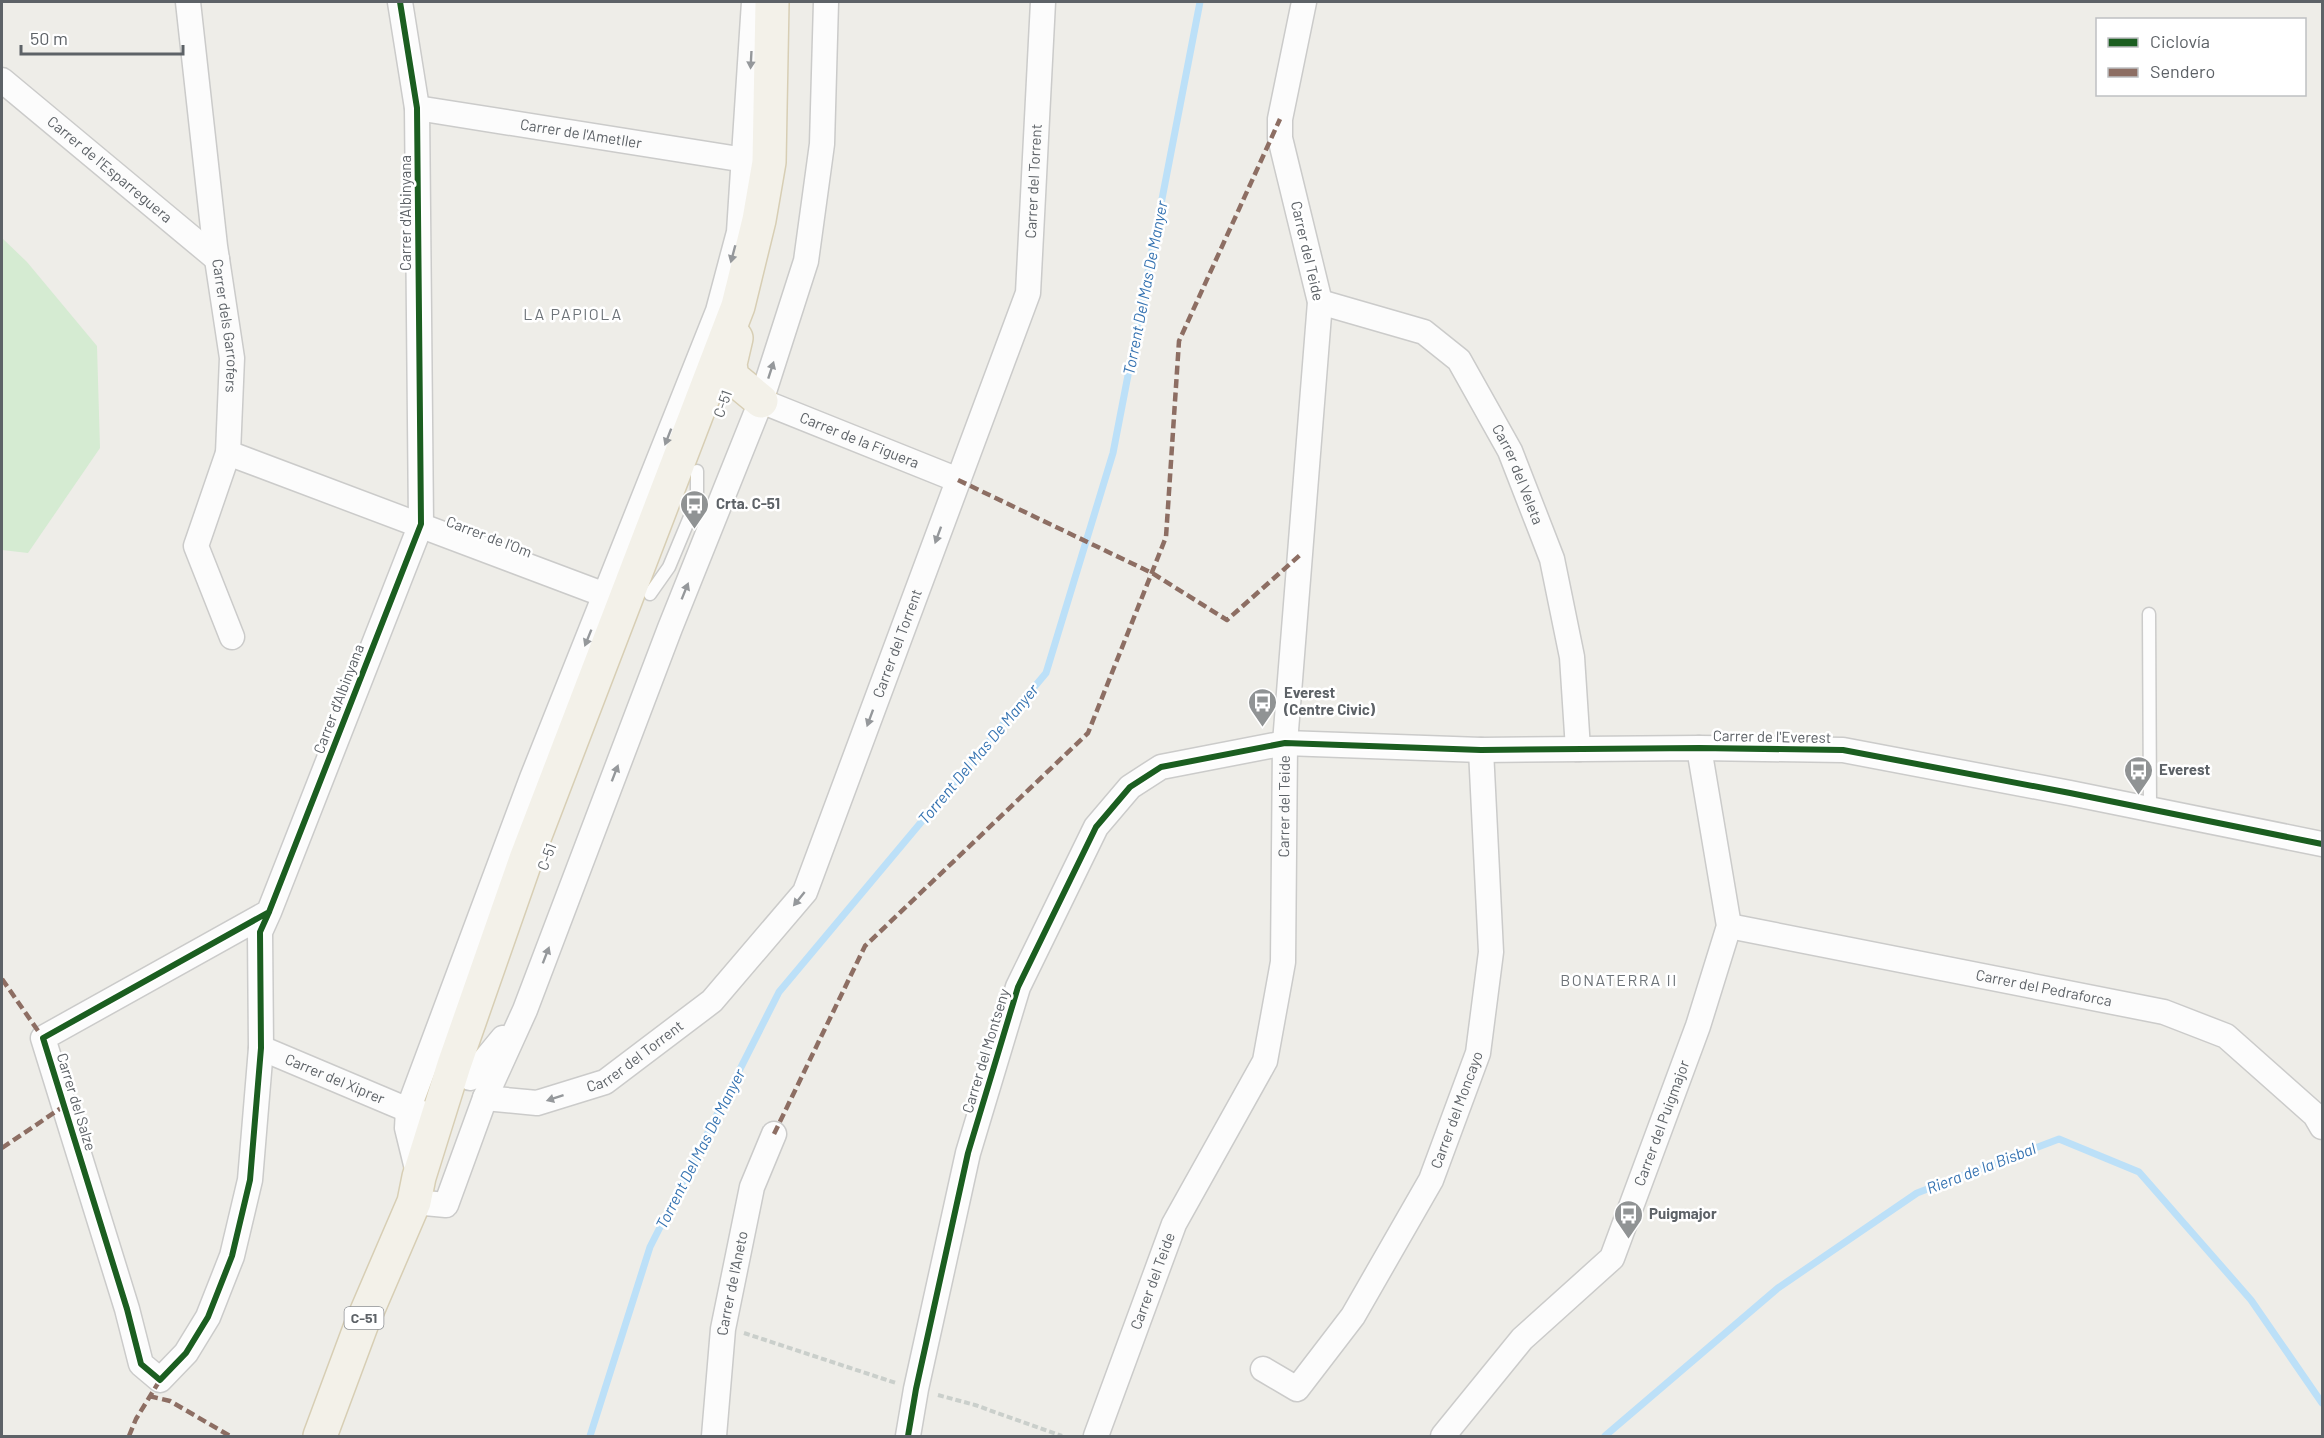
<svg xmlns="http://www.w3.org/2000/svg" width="2324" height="1438" viewBox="0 0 2324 1438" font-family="Barlow,sans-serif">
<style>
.green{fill:#d5ebd2}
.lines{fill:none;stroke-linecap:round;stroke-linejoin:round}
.stream{stroke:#bce0f8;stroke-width:7}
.lane-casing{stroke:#cbcbca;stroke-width:15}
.street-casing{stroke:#cbcbca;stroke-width:27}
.primary-casing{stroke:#d7ceb4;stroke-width:36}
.path{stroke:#cacfcb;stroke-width:4;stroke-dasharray:6 3;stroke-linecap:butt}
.lane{stroke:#fcfcfc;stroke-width:12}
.street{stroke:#fcfcfc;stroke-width:24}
.primary{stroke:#f3f1e9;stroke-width:33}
.quiet{stroke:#8d6e63;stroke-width:4.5;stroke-dasharray:9 4.5;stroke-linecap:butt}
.cycleway-casing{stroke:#fff;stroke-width:10}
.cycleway{stroke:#1b5e20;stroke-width:6}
.oneway{fill:#95989b}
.labels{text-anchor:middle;stroke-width:5;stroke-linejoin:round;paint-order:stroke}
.shield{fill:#fff;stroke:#8e9195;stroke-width:1.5}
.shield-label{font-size:14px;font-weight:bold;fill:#5d6267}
.street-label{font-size:15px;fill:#5d6267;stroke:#fff}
.poi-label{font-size:15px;font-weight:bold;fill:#5d6267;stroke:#fff;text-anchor:start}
.water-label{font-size:16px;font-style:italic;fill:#3774b2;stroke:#fff}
.neighbourhood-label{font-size:16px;letter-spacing:1.5px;fill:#6e7479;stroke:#fff}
</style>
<rect width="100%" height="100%" fill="#eeede8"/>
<path class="green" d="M2,238L27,262L97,346L100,448L28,553L2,550Z"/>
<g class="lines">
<path class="stream" d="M590,1436L650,1247L779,992L1046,673L1113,453L1200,2
M1605,1436L1778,1288L1917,1193L2059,1139L2139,1172L2251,1300L2322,1403"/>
<defs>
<path id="lane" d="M650,594L669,567L697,500V471
M2149,614L2150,809"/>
<g id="street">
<path id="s1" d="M188,2L215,246L232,358L228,453L196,546L232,637"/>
<path id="s2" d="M2,80L217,259"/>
<path id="s3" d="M417,108L745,160"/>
<path id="s4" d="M1320,302L1424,332L1459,360L1510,451L1552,559L1572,657L1578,749"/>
<path id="s5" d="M761,401L958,480"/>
<path d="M228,453L605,595"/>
<path d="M269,912L43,1038L127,1309L141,1364L160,1380L186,1353L208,1317L232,1256L250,1180L261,1048L260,932L269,912L421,524L417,108L400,2"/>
<path id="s6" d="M1729,926L2164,1012L2226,1036L2315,1115L2322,1127"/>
<path id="s7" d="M261,1048L408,1110L422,1113"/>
<path d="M470,1078L503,1038"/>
<path id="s8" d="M485,1098L537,1103L605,1082L712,1001L805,892L1028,293L1043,2"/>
<path d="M419,1177L407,1128L408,1110L532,778L718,311L739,232L754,2"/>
<path d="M414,1202L446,1205L485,1098L525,1010L670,628L761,401L806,261L822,144L826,2"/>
<path id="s9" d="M1263,1369L1297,1389L1353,1316L1431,1180L1478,1053L1491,952L1481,750"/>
<path id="s10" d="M714,1436L723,1329L752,1187L774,1134"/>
<path d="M908,1436L916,1389L968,1153L1018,987L1096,827L1130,787L1161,767L1285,743L1481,750L1699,748L1843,750L2070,793L2322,844"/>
<path id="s11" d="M1096,1436L1174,1224L1265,1061L1283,962L1285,743L1320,302L1280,138V119L1304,2"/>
<path id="s12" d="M1443,1436L1522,1339L1612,1258L1698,1026L1729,926L1699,748"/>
</g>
<path id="primary" d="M736,338L730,364L732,377L761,401
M320,1436L362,1323L414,1202L419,1177L454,1065L526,859L738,306L759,220L769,162L772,2"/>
</defs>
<use href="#lane" class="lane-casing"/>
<use href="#street" class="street-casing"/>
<use href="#primary" class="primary-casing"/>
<path class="path" d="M744,1333L896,1383
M938,1395L975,1405L1062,1436"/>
<use href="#lane" class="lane"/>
<use href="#street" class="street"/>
<use href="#primary" class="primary"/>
<path class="quiet" d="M958,480L1152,573L1227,620L1300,555
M2,979L43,1038
M774,1134L865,946L1088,733L1166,537L1179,341L1280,119
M2,1148L64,1106
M149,1396L170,1401L230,1436
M129,1436L136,1419L160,1380"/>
<defs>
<path id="cycleway" d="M269,912L43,1038L127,1309L141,1364L160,1380L186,1353L208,1317L232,1256L250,1180L261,1048L260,932L269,912L421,524L417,108L400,2
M908,1436L916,1389L968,1153L1018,987L1096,827L1130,787L1161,767L1285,743L1481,750L1699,748L1843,750L2070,793L2322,844"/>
</defs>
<use href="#cycleway" class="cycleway-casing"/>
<use href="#cycleway" class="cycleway"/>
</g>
<defs><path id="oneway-solid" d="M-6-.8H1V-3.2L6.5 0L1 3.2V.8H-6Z" transform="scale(1.5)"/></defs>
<g class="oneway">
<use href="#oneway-solid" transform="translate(751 60) rotate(93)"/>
<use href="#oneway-solid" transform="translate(733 254) rotate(105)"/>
<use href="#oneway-solid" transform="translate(771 370) rotate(-72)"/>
<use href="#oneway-solid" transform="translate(668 437) rotate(111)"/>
<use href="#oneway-solid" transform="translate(938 535) rotate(110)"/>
<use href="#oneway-solid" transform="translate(685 591) rotate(-68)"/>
<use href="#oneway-solid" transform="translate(588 638) rotate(112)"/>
<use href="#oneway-solid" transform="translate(870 718) rotate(110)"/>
<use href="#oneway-solid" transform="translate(615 773) rotate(-69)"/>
<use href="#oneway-solid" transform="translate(799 899) rotate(129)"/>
<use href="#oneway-solid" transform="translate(546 955) rotate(-69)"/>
<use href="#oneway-solid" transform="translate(555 1098) rotate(162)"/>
</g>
<defs>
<symbol id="bus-pin" viewBox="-11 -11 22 30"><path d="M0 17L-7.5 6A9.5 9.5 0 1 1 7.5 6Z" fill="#909394" stroke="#fff"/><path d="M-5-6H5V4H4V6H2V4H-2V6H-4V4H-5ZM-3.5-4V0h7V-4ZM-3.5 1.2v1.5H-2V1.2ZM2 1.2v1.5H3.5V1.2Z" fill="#fff"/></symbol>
</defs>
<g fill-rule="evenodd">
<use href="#bus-pin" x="678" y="488" width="33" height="45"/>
<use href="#bus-pin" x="1246" y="686" width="33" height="45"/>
<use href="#bus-pin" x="2122" y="754" width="33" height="45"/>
<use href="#bus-pin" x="1612" y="1198" width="33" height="45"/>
</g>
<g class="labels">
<rect class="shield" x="344.5" y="1307" width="39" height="22" rx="4.5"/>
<g class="shield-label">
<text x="364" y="1323">C-51</text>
</g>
<g class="street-label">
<text dy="5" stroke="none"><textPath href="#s3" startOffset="166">Carrer de l'Ametller</textPath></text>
<text dy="5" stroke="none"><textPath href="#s2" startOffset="140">Carrer de l'Esparreguera</textPath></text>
<text dy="5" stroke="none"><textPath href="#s8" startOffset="1152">Carrer del Torrent</textPath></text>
<text transform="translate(406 213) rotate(-90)" y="5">Carrer d'Albinyana</text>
<text transform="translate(1307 251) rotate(77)" y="5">Carrer del Teide</text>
<text dy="5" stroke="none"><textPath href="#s1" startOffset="326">Carrer dels Garrofers</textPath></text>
<text transform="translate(723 404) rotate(-70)" y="5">C-51</text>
<text dy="5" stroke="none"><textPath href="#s5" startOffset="106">Carrer de la Figuera</textPath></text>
<text dy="5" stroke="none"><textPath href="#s4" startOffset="282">Carrer del Veleta</textPath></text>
<text transform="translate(489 537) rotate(21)" y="5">Carrer de l'Om</text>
<text dy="5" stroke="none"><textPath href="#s8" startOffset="666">Carrer del Torrent</textPath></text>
<text transform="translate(339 699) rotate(-69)" y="5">Carrer d'Albinyana</text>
<text transform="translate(1772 737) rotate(1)" y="5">Carrer de l'Everest</text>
<text dy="5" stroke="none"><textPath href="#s11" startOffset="669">Carrer del Teide</textPath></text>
<text transform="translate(547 857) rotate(-69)" y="5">C-51</text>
<text dy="5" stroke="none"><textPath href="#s6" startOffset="321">Carrer del Pedraforca</textPath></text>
<text transform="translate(986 1051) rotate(-73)" y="5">Carrer del Montseny</text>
<text dy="5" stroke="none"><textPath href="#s8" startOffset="162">Carrer del Torrent</textPath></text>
<text dy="5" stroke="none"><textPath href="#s7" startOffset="80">Carrer del Xiprer</textPath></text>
<text transform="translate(76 1102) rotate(73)" y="5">Carrer del Salze</text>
<text dy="5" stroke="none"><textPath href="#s9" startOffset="363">Carrer del Moncayo</textPath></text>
<text dy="5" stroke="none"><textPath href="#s12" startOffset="390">Carrer del Puigmajor</textPath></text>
<text dy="5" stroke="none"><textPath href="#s11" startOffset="165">Carrer del Teide</textPath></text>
<text dy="5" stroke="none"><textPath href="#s10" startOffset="154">Carrer de l'Aneto</textPath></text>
</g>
<g class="poi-label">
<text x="716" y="509">Crta. C-51</text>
<text x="1284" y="698">Everest<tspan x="1284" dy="17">(Centre Civic)</tspan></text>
<text x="2159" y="775">Everest</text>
<text x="1649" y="1219">Puigmajor</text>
</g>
<g class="water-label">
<text transform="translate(1145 288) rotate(-79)" y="6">Torrent Del Mas De Manyer</text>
<text transform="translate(978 754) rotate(-50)" y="6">Torrent Del Mas De Manyer</text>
<text transform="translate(700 1149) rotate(-63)" y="6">Torrent Del Mas De Manyer</text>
<text transform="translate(1981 1168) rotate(-21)" y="6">Riera de la Bisbal</text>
</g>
<g class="neighbourhood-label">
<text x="573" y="320">LA PAPIOLA</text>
<text x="1619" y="986">BONATERRA II</text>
</g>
</g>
<rect width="2324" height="1438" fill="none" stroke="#5d6267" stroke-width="6"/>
<rect x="2096" y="18" width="210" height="78" fill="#ffffff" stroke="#bec0c2" stroke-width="1.5"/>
<rect x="2108" y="38" width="30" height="9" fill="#1b5e20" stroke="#bec0c2" stroke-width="1.5"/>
<text x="2150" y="48" font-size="18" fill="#5d6267">Ciclovía</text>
<rect x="2108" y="68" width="30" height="9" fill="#8d6e63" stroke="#bec0c2" stroke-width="1.5"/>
<text x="2150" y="78" font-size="18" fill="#5d6267">Sendero</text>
<path d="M21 45v9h162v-9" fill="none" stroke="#5d6267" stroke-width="3"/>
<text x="30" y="45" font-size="18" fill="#5d6267" stroke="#ffffff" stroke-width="4.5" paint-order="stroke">50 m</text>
</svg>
